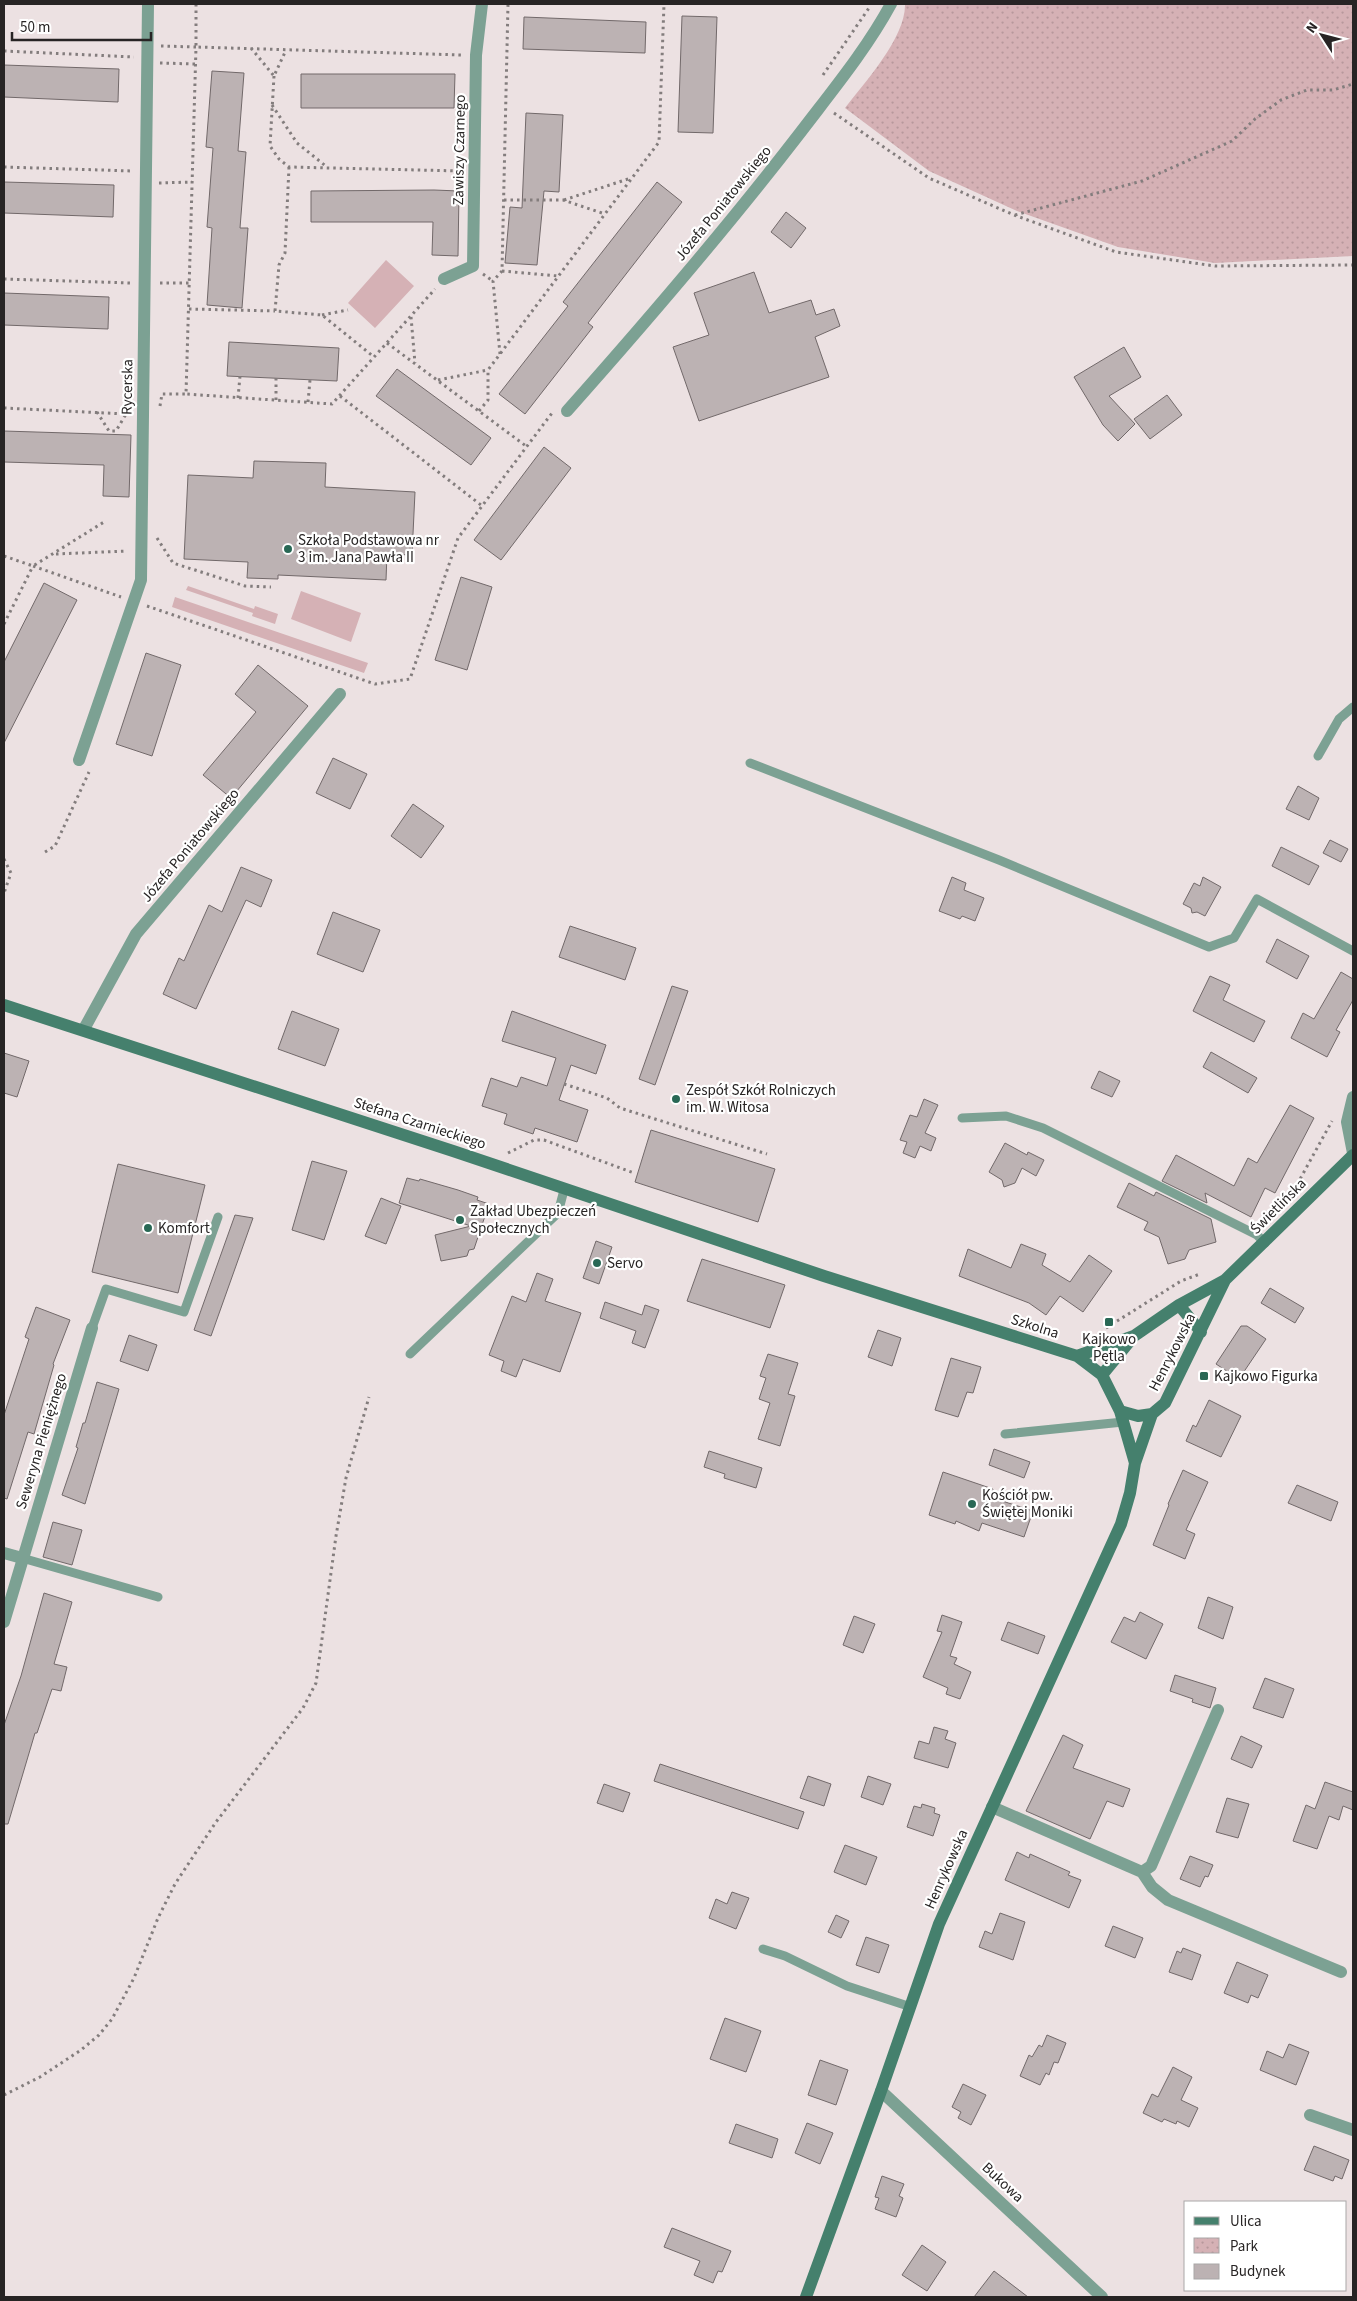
<svg xmlns="http://www.w3.org/2000/svg" width="1357" height="2301" viewBox="0 0 1357 2301" font-family="'Source Sans 3',sans-serif">
<style>
.grass{fill:#d5b1b5}
.park{fill:url(#park-dots)}
.building{fill:#bcb2b3;stroke:#72696a}
.lines{fill:none;stroke-linecap:round;stroke-linejoin:round}
.path{stroke:#837d7d;stroke-width:3;stroke-dasharray:2.5 4;stroke-linecap:butt}
.lane{stroke:#7ca193;stroke-width:9}
.street{stroke:#7ca193;stroke-width:12}
.secondary{stroke:#45806d;stroke-width:12}
.poi-dot{fill:#296855;stroke:#fff;stroke-width:2}
.labels{text-anchor:middle;stroke-width:4.5;stroke-linejoin:round;paint-order:stroke}
.street-label{font-size:15px;fill:#272424;stroke:#fff}
.poi-label{font-size:15px;fill:#272424;stroke:#fff;text-anchor:start}
</style>
<defs>
<pattern id="park-dots" width="8" height="8" patternUnits="userSpaceOnUse" patternTransform="scale(1.25)"><rect width="8" height="8" fill="#d5b1b5"/><path d="M2 2h.1M6 6h.1" fill="none" stroke="#b7989c" stroke-width="1.8" stroke-linecap="round"/></pattern>
</defs>
<rect width="100%" height="100%" fill="#ece1e2"/>
<path class="grass" d="M386,260L414,286L375,328L348,303Z
M188,586L254,609L255,606L278,614L275,624L252,616L253,613L186,590Z
M301,591L361,613L351,642L291,619Z
M175,597L368,663L364,673L172,607Z"/>
<path class="park" d="M905,4H1353V256L1215,263L1118,247L1017,211L929,171L845,108C865,82 906,37 905,4Z"/>
<path class="building" d="M682,16L717,17L713,133L678,132Z
M524,17L646,22L645,53L523,49Z
M4,65L119,69L118,102L4,97Z
M212,71L244,73L238,151L246,152L240,228H248L242,308L207,305L212,228L207,227L213,148L206,147Z
M301,74H455L454,108H301Z
M526,113L563,115L559,192L544,191L537,265L505,263L510,207L522,208Z
M4,182L114,185L113,217L4,213Z
M657,182L682,202L588,323L593,327L525,414L499,394L568,306L563,302Z
M434,190L459,191L458,256L432,255L433,222H311V191Z
M786,212L806,228L791,248L771,232Z
M754,272L769,313L811,300L816,315L834,309L840,326L815,337L829,377L699,421L673,347L709,335L694,293Z
M4,293L109,297L108,329L4,325Z
M229,342L339,348L337,381L227,376Z
M1124,347L1141,377L1109,396L1135,424L1118,441L1103,425L1074,377Z
M397,369L491,438L471,465L376,396Z
M1167,395L1182,415L1150,439L1134,419Z
M4,431L131,435L129,497L103,496L104,465L4,462Z
M544,447L571,468L501,560L474,540Z
M254,461L326,463L325,487L415,492L412,555L387,554L386,580L278,575V579L247,578L248,562L184,559L188,475L253,478Z
M461,577L492,587L467,670L435,660Z
M44,583L77,600L4,743V662Z
M146,653L181,665L152,756L116,744Z
M258,665L308,706L231,798L203,775L256,712L235,694Z
M333,758L367,774L350,809L316,793Z
M1298,786L1319,798L1309,820L1286,809Z
M413,804L444,826L421,858L391,836Z
M1330,840L1348,849L1341,862L1323,853Z
M1281,847L1319,866L1309,885L1272,866Z
M241,867L272,880L261,907L246,900L196,1009L163,994L179,958L184,961L209,905L222,912Z
M952,877L966,883L964,890L984,898L975,921L962,916L960,919L939,911Z
M1203,877L1221,887L1205,916L1197,912L1192,913L1191,908L1183,904L1194,883L1200,886Z
M333,912L380,930L363,972L317,954Z
M570,926L636,948L625,980L559,957Z
M1277,939L1309,956L1297,979L1266,962Z
M1341,972L1353,979V1000L1336,1030L1340,1032L1327,1057L1291,1038L1303,1013L1314,1019Z
M1210,976L1230,985L1223,1000L1265,1021L1254,1042L1193,1011Z
M672,986L688,991L655,1085L639,1079Z
M292,1011L339,1029L325,1066L278,1049Z
M512,1011L606,1045L596,1074L571,1065L559,1100L588,1110L577,1142L535,1128L533,1134L504,1124L507,1114L482,1106L491,1078L517,1087L521,1077L547,1086L556,1058L502,1041Z
M1211,1052L1257,1078L1248,1093L1203,1067Z
M4,1053L29,1061L17,1097L4,1093Z
M1099,1071L1120,1081L1112,1097L1091,1088Z
M924,1099L938,1105L925,1133L936,1138L931,1151L920,1146L915,1158L903,1153L907,1142L900,1140L910,1115L917,1117Z
M1290,1105L1314,1118L1275,1193L1265,1188L1251,1217L1205,1193L1207,1203L1162,1181L1176,1155L1234,1186L1248,1158L1257,1163Z
M651,1130L775,1169L758,1222L635,1182Z
M1005,1143L1027,1155L1028,1152L1044,1160L1036,1176L1022,1168L1015,1183L1004,1187L1002,1180L989,1172Z
M312,1161L347,1171L324,1240L292,1230Z
M118,1164L205,1185L178,1293L92,1272Z
M407,1178L419,1181L420,1179L458,1190L478,1197L477,1200L489,1204L474,1249L469,1250L467,1256L441,1261L435,1235L471,1226L399,1203Z
M1129,1183L1154,1196L1156,1192L1211,1219L1216,1242L1189,1250L1185,1259L1168,1264L1159,1237L1144,1230L1148,1222L1117,1207Z
M381,1198L401,1206L386,1244L365,1236Z
M235,1215L253,1218L211,1336L194,1330Z
M596,1241L612,1247L599,1284L583,1278Z
M1021,1244L1046,1254L1042,1265L1070,1282L1089,1255L1112,1271L1083,1312L1060,1296L1046,1315L1029,1303L959,1276L968,1249L1011,1268Z
M702,1259L785,1285L770,1328L687,1301Z
M537,1273L553,1279L545,1301L581,1313L560,1372L523,1359L516,1377L501,1371L504,1361L489,1355L512,1296L526,1302Z
M1270,1288L1304,1308L1295,1323L1261,1303Z
M605,1302L642,1315L645,1305L659,1310L645,1348L632,1343L636,1331L600,1318Z
M36,1307L70,1320L53,1364L54,1365L34,1434L28,1432L7,1499L4,1498V1415L29,1339L25,1337Z
M1241,1326H1247L1266,1339L1239,1379L1216,1364Z
M878,1330L901,1338L892,1366L868,1357Z
M129,1335L157,1345L148,1371L120,1361Z
M768,1354L798,1363L788,1394L795,1396L780,1446L758,1439L770,1403L759,1399L766,1378L760,1376Z
M951,1358L981,1367L973,1393L967,1392L958,1417L935,1410Z
M97,1382L119,1389L85,1504L62,1495L78,1448L76,1447L83,1423H85Z
M1209,1400L1241,1416L1221,1457L1186,1441L1193,1425L1196,1427Z
M994,1449L1030,1462L1024,1478L989,1465Z
M709,1451L762,1468L756,1488L724,1478L725,1474L704,1467Z
M1183,1470L1208,1482L1186,1530L1195,1534L1185,1559L1153,1545L1169,1505L1168,1504Z
M943,1472L993,1489L990,1497L1033,1511L1024,1537L982,1523L979,1531L956,1521L955,1524L929,1515Z
M1297,1485L1338,1502L1331,1521L1288,1503Z
M53,1522L82,1530L72,1565L43,1557Z
M44,1593L72,1602L54,1664L67,1667L61,1691L52,1689L37,1733H35L8,1824H4V1725L21,1676Z
M1208,1597L1233,1607L1223,1639L1198,1628Z
M1140,1612L1163,1624L1146,1659L1111,1642L1124,1617L1135,1622Z
M942,1615L962,1622L950,1656L957,1658L954,1664L971,1672L960,1699L946,1694L948,1688L923,1677L942,1632L937,1631Z
M854,1616L875,1624L863,1653L843,1645Z
M1008,1622L1045,1636L1038,1654L1001,1640Z
M1175,1675L1216,1688L1210,1708L1192,1702L1193,1699L1170,1691Z
M1265,1678L1294,1689L1283,1718L1253,1708Z
M934,1727L948,1731L945,1739L956,1743L948,1768L914,1758L919,1741L929,1744Z
M1063,1735L1083,1745L1073,1768L1130,1789L1123,1807L1107,1801L1090,1839L1026,1811Z
M1241,1736L1262,1746L1252,1768L1231,1759Z
M660,1764L804,1812L798,1829L654,1781Z
M808,1776L831,1784L824,1806L800,1798Z
M868,1776L891,1784L883,1805L861,1797Z
M1325,1782L1353,1792V1810L1343,1806L1339,1820L1329,1816L1317,1849L1293,1841L1306,1805L1315,1809Z
M604,1784L630,1793L623,1812L597,1803Z
M1227,1798L1249,1804L1238,1838L1216,1832Z
M922,1804L935,1808L934,1813L940,1815L933,1836L907,1827L914,1806L921,1808Z
M845,1845L877,1857L866,1885L834,1872Z
M1017,1852L1029,1858L1030,1854L1070,1872L1068,1875L1081,1880L1069,1908L1005,1880Z
M1190,1856L1213,1865L1208,1877L1205,1876L1200,1887L1180,1879Z
M732,1892L749,1898L736,1929L709,1918L716,1899L727,1904Z
M1000,1913L1025,1922L1013,1960L979,1947L985,1931L992,1934Z
M836,1915L849,1921L841,1938L828,1932Z
M1113,1926L1143,1938L1135,1958L1105,1946Z
M866,1937L889,1945L879,1973L856,1965Z
M1183,1948L1201,1955L1192,1980L1169,1972L1177,1951L1181,1953Z
M1237,1962L1268,1975L1258,1998L1251,1995L1248,2003L1224,1993Z
M725,2018L761,2031L746,2072L710,2059Z
M1047,2035L1066,2043L1058,2063L1054,2062L1049,2075L1046,2073L1040,2085L1020,2076L1029,2055L1032,2057L1039,2045L1042,2047Z
M1289,2044L1309,2052L1296,2085L1260,2070L1267,2051L1283,2058Z
M820,2060L848,2070L836,2105L808,2095Z
M1173,2067L1192,2077L1181,2100L1198,2108L1189,2127L1177,2121L1176,2124L1164,2119L1162,2122L1143,2113L1152,2094L1158,2097Z
M963,2084L986,2095L971,2125L958,2118L961,2112L952,2107Z
M807,2123L833,2133L820,2164L795,2153Z
M736,2124L778,2139L772,2158L729,2143Z
M1314,2146L1349,2160L1342,2179L1335,2176L1333,2181L1304,2170Z
M882,2176L904,2184L899,2196L903,2198L896,2217L875,2209L879,2198L875,2197Z
M672,2228L731,2251L722,2272L718,2271L713,2283L694,2275L700,2261L664,2247Z
M922,2245L946,2262L927,2291L902,2275Z
M994,2271L1028,2297H974Z"/>
<g class="lines">
<path class="path" d="M196,4V47L462,55
M161,46L196,47L186,394L332,404L435,289
M251,48L274,76L286,50
M4,51L134,57
M160,63L195,64
M823,75L869,8
M274,76L270,146L279,159L289,167L460,171
M272,105L297,143L327,167
M834,113L929,178L1014,215L1116,252L1215,266L1353,265
M4,167L133,171
M289,167L285,253L279,265L275,311L322,315L374,357
M159,183L192,182
M504,200H563L605,214
M564,200L631,178
M1015,215L1142,181L1232,141L1255,119L1281,100L1307,90H1333L1353,84
M502,271L558,276
M483,274L493,281
M4,279L131,283
M160,283H189
M189,309L275,311
M322,315L348,310
M411,317L415,363
M387,343L526,446
M500,354L493,281L502,271L508,4
M438,380L488,370
M340,396L481,505
M238,398L240,376
M276,400V378
M308,402L310,380
M160,406L162,394H186
M4,408L126,414L116,431H109L97,412
M479,411L488,400V370L659,142L664,4
M157,538L173,563L245,586L271,587
M56,554L127,551
M4,556L33,566L104,522
M147,606L375,684L410,679L458,538L552,413
M4,624L33,566L121,597
M45,852L55,846L89,772
M4,859L11,873L4,893
M564,1084L607,1098L620,1108L767,1154
M508,1153L534,1140H544L634,1173
M1294,1190L1332,1121
M1106,1328L1181,1281L1200,1274
M4,2095L40,2077L81,2050L99,2035L112,2019L134,1978L158,1918L175,1884L216,1822L303,1708L316,1683L336,1536L346,1478L369,1397"/>
<path class="lane" d="M1318,756L1339,719L1353,707
M750,763L999,860L1209,947L1234,938L1257,899L1353,951
M962,1118L1006,1116L1043,1128L1257,1235L1265,1243
M92,1328L106,1289L184,1312L218,1217
M410,1354L558,1213L564,1190
M1005,1434L1123,1422
M22,1558L158,1597
M763,1949L785,1956L847,1986L911,2007"/>
<path class="street" d="M444,279L473,266L476,55L482,4
M567,411C647,321 726,229 800,133C832,91 866,50 891,4
M79,760L141,580L148,4
M84,1029L136,934L340,694
M1353,1097L1347,1122L1353,1153
M4,1553L22,1558
M4,1622L92,1328
M992,1807L1142,1872L1152,1887L1168,1900L1341,1972
M1142,1872L1151,1866L1218,1710
M881,2091L1102,2297
M1310,2115L1353,2130"/>
<path class="secondary" d="M4,1005L453,1151L824,1276L1077,1356L1134,1336L1179,1305L1225,1280L1353,1155
M1179,1305L1201,1332
M1077,1356L1102,1375L1120,1411L1135,1463
M1102,1375L1134,1336
M1120,1411L1138,1416L1152,1414
M806,2297L881,2091L939,1924L1121,1524L1130,1493L1135,1463L1152,1414L1165,1403L1225,1280"/>
</g>
<g class="poi-dot">
<circle cx="288" cy="549" r="5"/>
<circle cx="676" cy="1099" r="5"/>
<circle cx="460" cy="1220" r="5"/>
<circle cx="148" cy="1228" r="5"/>
<circle cx="597" cy="1263" r="5"/>
<rect x="1104" y="1317" width="10" height="10" rx="2.5"/>
<rect x="1199" y="1371" width="10" height="10" rx="2.5"/>
<circle cx="972" cy="1504" r="5"/>
</g>
<g class="labels">
<g class="street-label">
<text transform="translate(459 150) rotate(-89)" y="5">Zawiszy Czarnego</text>
<text transform="translate(723 203) rotate(-51)" y="5">Józefa Poniatowskiego</text>
<text transform="translate(127 387) rotate(-89)" y="5">Rycerska</text>
<text transform="translate(190 845) rotate(-50)" y="5">Józefa Poniatowskiego</text>
<text transform="translate(420 1123) rotate(18)" y="5">Stefana Czarnieckiego</text>
<text transform="translate(1278 1206) rotate(-45)" y="5">Świetlińska</text>
<text transform="translate(1035 1326) rotate(18)" y="5">Szkolna</text>
<text transform="translate(1172 1352) rotate(-63)" y="5">Henrykowska</text>
<text transform="translate(41 1441) rotate(-73)" y="5">Seweryna Pieniężnego</text>
<text transform="translate(946 1869) rotate(-66)" y="5">Henrykowska</text>
<text transform="translate(1003 2182) rotate(43)" y="5">Bukowa</text>
</g>
<g class="poi-label">
<text x="298" y="545">Szkoła Podstawowa nr<tspan x="298" dy="17">3 im. Jana Pawła II</tspan></text>
<text x="686" y="1095">Zespół Szkół Rolniczych<tspan x="686" dy="17">im. W. Witosa</tspan></text>
<text x="470" y="1216">Zakład Ubezpieczeń<tspan x="470" dy="17">Społecznych</tspan></text>
<text x="158" y="1233">Komfort</text>
<text x="607" y="1268">Servo</text>
<text x="1109" y="1344" text-anchor="middle">Kajkowo<tspan x="1109" dy="17">Pętla</tspan></text>
<text x="1214" y="1381">Kajkowo Figurka</text>
<text x="982" y="1500">Kościół pw.<tspan x="982" dy="17">Świętej Moniki</tspan></text>
</g>
</g>
<rect width="1357" height="2301" fill="none" stroke="#272424" stroke-width="10"/>
<rect x="1184" y="2201" width="162" height="90" fill="#ffffff" stroke="#a9a7a7"/>
<rect x="1194" y="2217" width="25" height="8" fill="#45806d" stroke="#a9a7a7"/>
<text x="1230" y="2226" font-size="15" fill="#272424">Ulica</text>
<rect x="1194" y="2238" width="25" height="15" fill="url(#park-dots)" stroke="#a9a7a7"/>
<text x="1230" y="2251" font-size="15" fill="#272424">Park</text>
<rect x="1194" y="2264" width="25" height="15" fill="#bcb2b3" stroke="#a9a7a7"/>
<text x="1230" y="2276" font-size="15" fill="#272424">Budynek</text>
<g transform="translate(1322 35) rotate(306)" stroke="#ffffff" stroke-width="4" paint-order="stroke">
<path d="M0-4L9 19L0 12L-9 19Z" fill="#272424"/>
<text y="-8" font-size="14" font-weight="bold" text-anchor="middle" fill="#272424">N</text>
</g>
<path d="M12 32v8h139v-8" fill="none" stroke="#272424" stroke-width="2.5"/>
<text x="20" y="32" font-size="15" fill="#272424" stroke="#ffffff" stroke-width="4" paint-order="stroke">50 m</text>
</svg>
